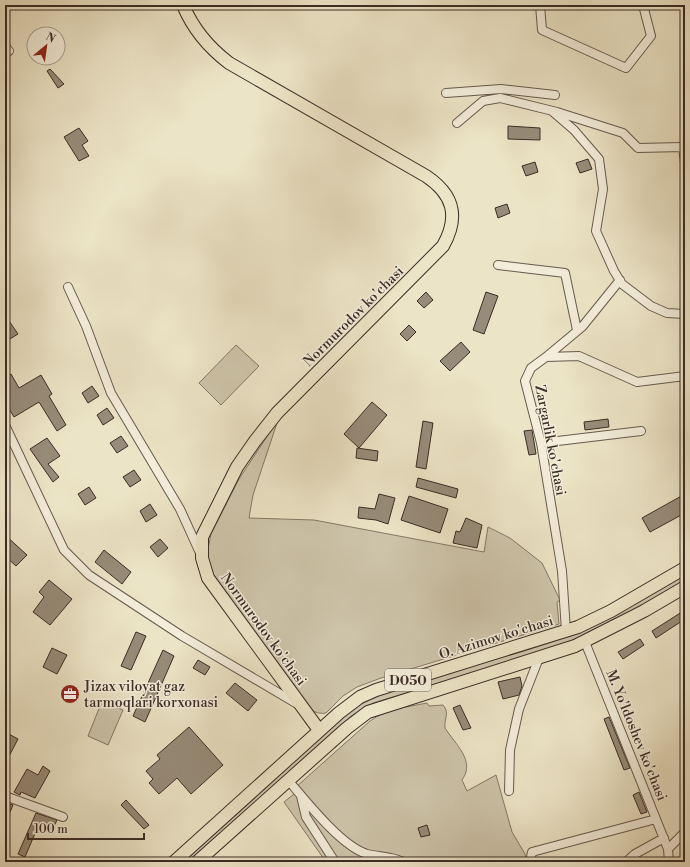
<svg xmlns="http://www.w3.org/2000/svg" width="690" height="867" viewBox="0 0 690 867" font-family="'Libre Bodoni',serif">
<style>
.green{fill:#cec5ab;stroke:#847868}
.building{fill:#978c79;stroke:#3b2c26}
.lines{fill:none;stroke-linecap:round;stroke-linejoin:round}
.street-casing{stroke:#675a4e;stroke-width:10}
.primary-casing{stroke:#3b2c26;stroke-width:14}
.street{stroke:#f3edda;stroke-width:8}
.primary{stroke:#ece4c6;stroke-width:12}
.labels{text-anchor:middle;stroke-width:3;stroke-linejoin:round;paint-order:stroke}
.shield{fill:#f3edda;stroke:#72665c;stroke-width:1}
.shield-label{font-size:13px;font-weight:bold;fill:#3b2c26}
.street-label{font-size:14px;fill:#3b2c26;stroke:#f3edda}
.poi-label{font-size:14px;fill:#3b2c26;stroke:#f3edda;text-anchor:start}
</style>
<rect width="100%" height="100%" fill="#ece4c6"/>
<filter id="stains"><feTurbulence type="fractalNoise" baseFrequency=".005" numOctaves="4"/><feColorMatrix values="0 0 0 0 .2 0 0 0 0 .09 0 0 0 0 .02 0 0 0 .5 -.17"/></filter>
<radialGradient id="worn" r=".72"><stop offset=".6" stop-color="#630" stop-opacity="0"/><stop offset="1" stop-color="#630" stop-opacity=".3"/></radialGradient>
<path class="green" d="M236,345L259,366L221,405L199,383Z
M278,420L253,495L249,518L314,520L484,552L488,527L510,538L542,563L560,600L557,602L559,624L381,678L357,687L343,696L326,713C309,716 301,698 295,686L213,581L207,554L211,534L239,479Z
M685,572V580L597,631L538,653L373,703L351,716L189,862H180L347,712C405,677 473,668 536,647C589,629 636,600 685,572Z
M102,701L123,710L108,745L88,736Z
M427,703L429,706L443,705C450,713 444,718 445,728C455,744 476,761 462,780L467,791L496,775L512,832L525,854L527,862H326L284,802L294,794L296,787L370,721C387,709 407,707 427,703Z"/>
<path class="building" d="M50,69L64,84L58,88L47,71Z
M508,126L540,128V140L508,139Z
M79,128L88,141L82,145L89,156L79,161L64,137Z
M588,159L592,169L580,173L576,163Z
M535,162L538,172L526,176L522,166Z
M507,204L510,213L498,218L495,208Z
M426,292L433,300L424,308L417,301Z
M486,292L498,296L484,334L473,330Z
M5,315L18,334L5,342Z
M409,325L416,332L407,341L400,334Z
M461,342L470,352L450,371L440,361Z
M11,374L19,388L41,375L52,394L49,396L66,425L57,431L39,402L14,417L5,402V398L9,395L5,389V378Z
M92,386L99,396L88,403L82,393Z
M372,402L387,415L359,448L344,434Z
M107,408L114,418L103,425L97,415Z
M608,419L609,427L585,430L584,422Z
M423,421L433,423L426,469L416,467Z
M532,430L536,454L529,455L524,431Z
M121,436L128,446L117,453L110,443Z
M47,438L60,456L48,464L59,477L53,482L30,449Z
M357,448L378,451L377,461L356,458Z
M134,470L141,480L130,487L123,477Z
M418,478L458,489L456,498L416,487Z
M89,487L96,498L85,505L78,494Z
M379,494L395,498L388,524L376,520L358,518L359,507L375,509Z
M685,494V513L650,532L642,518Z
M409,496L448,509L440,533L401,520Z
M150,504L157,515L146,522L140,511Z
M466,518L482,525L477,548L453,543L456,531L460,532Z
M5,535L27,555L16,566L5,556Z
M160,539L168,548L158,557L150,547Z
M104,550L131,572L122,584L95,562Z
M49,580L72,599L50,625L33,612L44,597L39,592Z
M685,610V619L656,638L652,631Z
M136,632L146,636L131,670L121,666Z
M640,639L644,645L623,659L618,652Z
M52,648L67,655L57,674L43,667Z
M163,650L174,656L145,722L133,716Z
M198,660L210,667L205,675L193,668Z
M520,677L522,686L519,695L503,699L498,682Z
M235,683L257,700L248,711L226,693Z
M460,705L471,728L463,730L453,708Z
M609,717L630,768L624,770L604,719Z
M189,727L223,765L191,794L177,778L159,794L149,783L153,779L146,771L160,759L157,755Z
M5,732L18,739L5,764Z
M43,766L50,771L35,798L21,792L20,795L14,792L27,769L38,775Z
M639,792L647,812L641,814L633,795Z
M126,800L149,825L144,829L121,805Z
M5,802L13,805L5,824Z
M36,813L57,820L52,830L39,824L25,857L18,854Z
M427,825L430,835L421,837L418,828Z"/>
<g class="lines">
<defs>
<path id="street" d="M540,5L542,30L626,68L651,36L643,5
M5,46L9,51
M446,93L501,89L555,95
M552,111L574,130L599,159L603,189L596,231L614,271L622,284L651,306L667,313L685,314
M457,123L483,101L500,98L557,112L623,133L638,148L683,147L685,163
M498,265L565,273L577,330
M68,287L86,326L111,393L180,509L200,553
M546,357L582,327L620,280
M5,425L64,550L89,575L182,636L299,705
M541,443L641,431
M566,631L562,571L541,443L525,381L531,368L546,357L579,356L637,382L685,376
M585,642L668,849L669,862
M288,780C306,801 341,846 367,854C380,857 392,856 403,862
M509,791L510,750L519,709L539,658
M5,796L63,817
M301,796L306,817L335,862
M668,849L685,832
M530,862L532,852L656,819
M626,862L635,854L664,838"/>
<path id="primary" d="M183,5C193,29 208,47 229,63L426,176C453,194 460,216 443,246L277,413L255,441L237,467L202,537V558L208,578L319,730
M174,862L339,713L360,697L376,690L578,627L611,611L685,568
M197,862L347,728L368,712L575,646L644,611L685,587"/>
</defs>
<use href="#street" class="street-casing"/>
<use href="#primary" class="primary-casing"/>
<use href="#street" class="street"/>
<use href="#primary" class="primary"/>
</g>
<defs>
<symbol id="office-disc" viewBox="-11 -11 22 22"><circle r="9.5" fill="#8f2418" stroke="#f3edda"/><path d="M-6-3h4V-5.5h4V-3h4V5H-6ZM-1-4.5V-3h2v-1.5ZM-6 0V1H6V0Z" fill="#fff"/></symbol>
</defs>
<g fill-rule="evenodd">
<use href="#office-disc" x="59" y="683" width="22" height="22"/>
</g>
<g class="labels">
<rect class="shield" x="385" y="669" width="46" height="22" rx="3"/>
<g class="shield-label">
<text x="408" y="685">D050</text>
</g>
<g class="street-label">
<text transform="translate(353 316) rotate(-45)" y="5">Normurodov ko'chasi</text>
<text transform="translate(551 440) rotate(79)" y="5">Zargarlik ko'chasi</text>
<text transform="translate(264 629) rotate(54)" y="5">Normurodov ko'chasi</text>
<text transform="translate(496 637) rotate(-17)" y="5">O. Azimov ko'chasi</text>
<text transform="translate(637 735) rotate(68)" y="5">M. Yo'ldoshev ko'chasi</text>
</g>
<g class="poi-label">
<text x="84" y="691">Jizax viloyat gaz<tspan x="84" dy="16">tarmoqlari korxonasi</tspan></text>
</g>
</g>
<rect width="690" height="867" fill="none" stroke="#ece4c6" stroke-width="20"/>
<rect x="6" y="6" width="678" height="855" fill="none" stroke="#3b2c26" stroke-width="2"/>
<rect x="10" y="10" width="670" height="847" fill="none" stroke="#3b2c26"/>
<g transform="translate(46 46) rotate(29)"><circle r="19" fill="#f3edda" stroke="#a9a092"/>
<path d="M0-3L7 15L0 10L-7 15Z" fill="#8f2418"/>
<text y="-6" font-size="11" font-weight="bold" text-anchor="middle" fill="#3b2c26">N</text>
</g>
<path d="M28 833v6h116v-6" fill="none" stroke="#3b2c26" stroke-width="2"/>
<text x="34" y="833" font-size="12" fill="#3b2c26" stroke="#f3edda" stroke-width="3" paint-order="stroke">100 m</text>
<rect width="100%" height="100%" filter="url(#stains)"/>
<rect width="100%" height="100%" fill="url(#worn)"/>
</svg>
